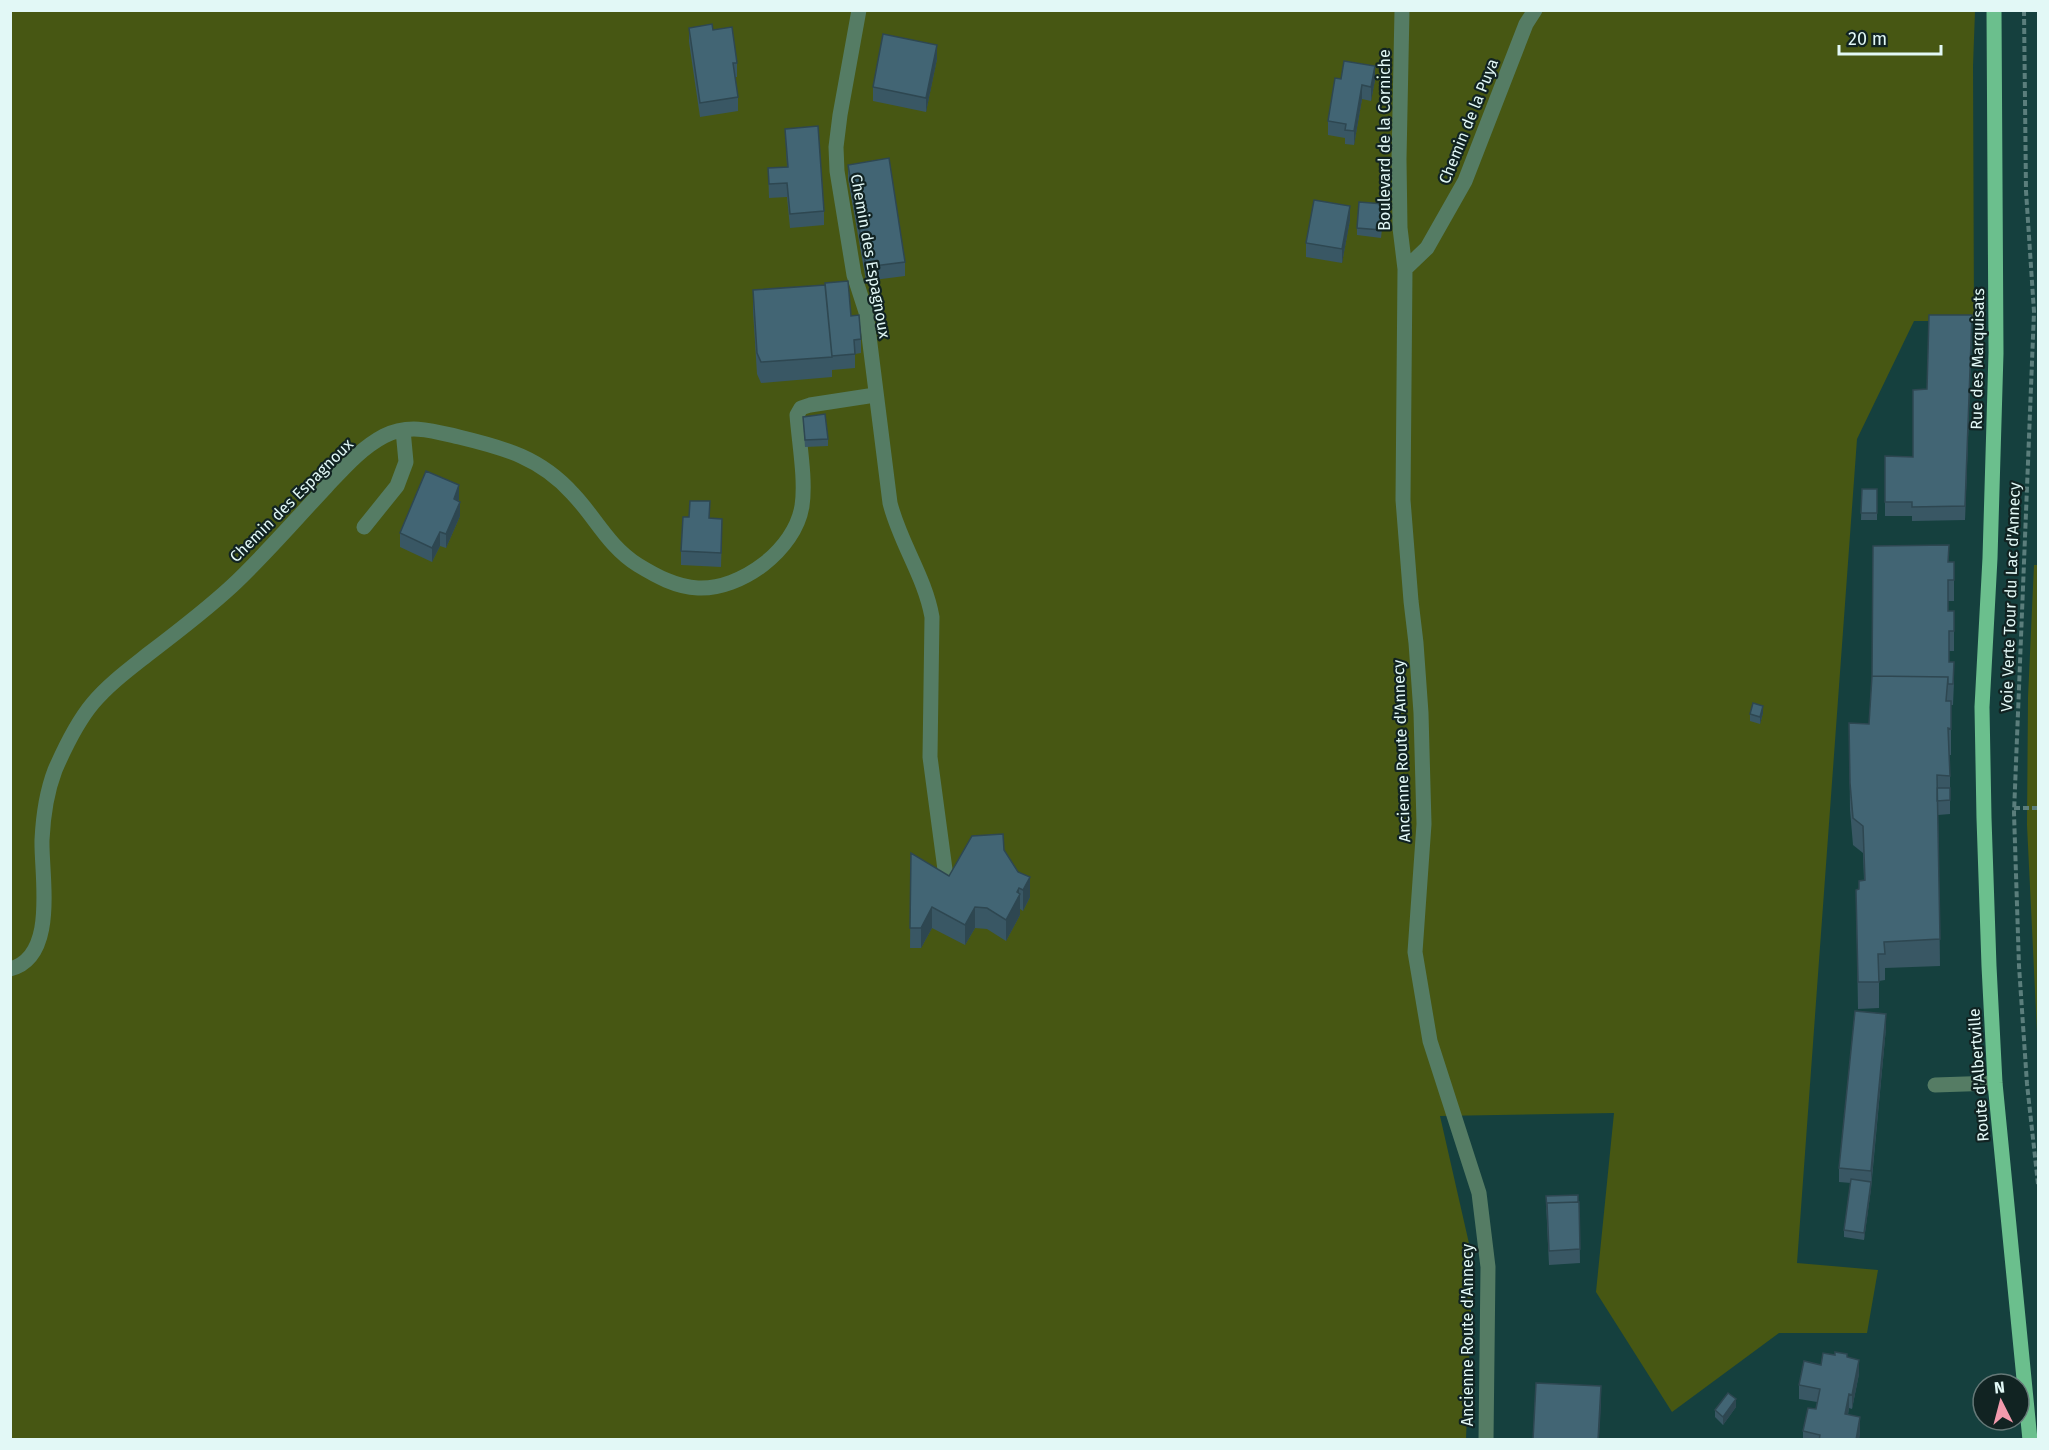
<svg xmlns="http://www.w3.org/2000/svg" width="2049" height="1450" viewBox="0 0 2049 1450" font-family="'Fira Sans',sans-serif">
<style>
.green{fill:#475713}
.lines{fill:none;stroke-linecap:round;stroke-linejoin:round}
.path{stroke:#5b7e7c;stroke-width:4;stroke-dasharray:6 3;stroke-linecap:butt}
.minor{stroke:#557c64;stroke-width:15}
.major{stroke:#6bbf8d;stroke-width:15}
.wall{fill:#395764}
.shaded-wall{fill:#2e4751}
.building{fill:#426574;stroke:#2e4751;stroke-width:1.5}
.labels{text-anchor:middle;stroke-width:4.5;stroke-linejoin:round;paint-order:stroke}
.street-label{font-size:16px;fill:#e2f8f6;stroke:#112322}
</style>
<rect width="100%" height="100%" fill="#15403e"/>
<path class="green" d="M10,11H1975L1973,66L1974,321H1914L1857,439L1797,1263L1878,1270L1867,1333H1779L1672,1412L1596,1292L1614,1113L1440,1116L1473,1261L1466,1439H11Z
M2034,565H2038V1053L2027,825L2028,697Z"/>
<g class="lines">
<path class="path" d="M2024,10L2026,191L2034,312L2014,813L2019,966L2027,1084L2038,1184
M2014,808H2038"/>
<path class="minor" d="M859,10L840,115L836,147L837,171L854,275L866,312L890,503C900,543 925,577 932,617L930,757L946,877
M1402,10L1399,159L1400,228L1405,269L1403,500L1411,601L1416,643L1421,713L1424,824L1415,952L1430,1041L1479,1193L1488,1267L1486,1440
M1405,269L1427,248L1465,181L1526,24L1535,10
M364,527L397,486L406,462L403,430
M10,969C58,957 41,876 42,840C43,818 47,791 55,770C65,747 77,722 93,703C108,685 128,670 147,655C176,633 205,611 232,586C265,555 295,520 326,487C343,469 361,448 384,436C409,423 434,431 459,437C505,448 541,458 573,494C596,518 608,546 638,565C656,576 676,587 698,588C741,590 795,550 802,506C806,480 799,442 797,415L801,408L810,405L875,395
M1935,1085L1995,1083"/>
<path class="major" d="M1994,10L1996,353L1990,558L1982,707L1984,818L1989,966L1995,1083L2030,1440"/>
</g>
<path class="wall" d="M689,28L713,30L737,63V77H735L738,97V111L700,117L689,42Z
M937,59L926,112L873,101V87Z
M1341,79L1375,80L1371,101L1362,99L1354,145L1345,144V138L1328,135V121Z
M785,129L824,211V225L790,228L787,197L769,198L768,168L787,167Z
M848,165L905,262V276L866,281L848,179Z
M1384,211L1381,238L1357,235V228Z
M1350,220L1342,263L1306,257V243Z
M753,290L851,316L861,339V353L855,354V368L832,370V377L761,383L757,374L753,311Z
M1972,329L1965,520L1912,521V516H1885V456L1913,457L1927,389Z
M803,417L828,439V446L805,447Z
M1862,489H1877V520H1861Z
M459,499V501L460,516L446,548L440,546L432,562L400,547V533Z
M710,518L722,533L721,567L681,565V551Z
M1949,562H1954V601H1948V611H1954V651H1949V662L1954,682L1953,705H1951V755H1949L1950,776V814L1938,815L1940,966L1885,968V980L1879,981V1008L1858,1009L1856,890H1859V881L1864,880L1863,853L1853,845L1850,810L1849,723L1869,724Z
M1763,713L1760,724L1750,721V714Z
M1004,850L1030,897L1023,911L1020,909V915L1006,941L987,929L975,928L965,945L932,928L921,948H910L911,853L949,876Z
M1886,1028L1871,1189L1864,1240L1844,1237V1230L1851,1183L1839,1182V1168Z
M1579,1202L1580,1263L1549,1265L1546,1203Z
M1847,1357L1859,1374L1852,1409L1849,1408L1848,1415L1860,1431L1859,1440H1803V1431L1816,1409L1817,1402L1799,1399V1385L1821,1365Z
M1736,1407L1723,1425L1715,1417V1410Z"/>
<path class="shaded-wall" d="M937,45V59L926,112V98Z
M1375,66V80L1371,101V87Z
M1362,85V99L1354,145V131Z
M1350,206V220L1342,263V249Z
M1972,315V329L1965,520V506Z
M459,485V499L454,513V499Z
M460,502V516L446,548V534Z
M440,532V546L432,562V548Z
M1763,706V713L1760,724V717Z
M1030,877V897L1023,911V890Z
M1019,888V897L1020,894V915L1006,941V920Z
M932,907V928L921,948V928Z
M975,907V928L965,945V925Z
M1886,1014V1028L1871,1185V1171Z
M1871,1182V1189L1864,1240V1233Z
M1859,1360V1374L1852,1409V1395Z
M1601,1386V1407L1599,1440H1598Z
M1849,1394V1408L1845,1428V1414Z
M1736,1399V1407L1723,1425V1417Z
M1860,1417V1431L1859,1440H1856Z"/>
<path class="building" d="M712,24L713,30L732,27L737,63H733L738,97L700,103L689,28Z
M883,34L937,45L926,98L873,87Z
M1344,61L1375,66L1371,87L1362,85L1354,131L1345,130L1346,124L1328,121L1335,78L1341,79Z
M818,126L824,211L790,214L787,183L769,184L768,168L788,167L785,129Z
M889,158L905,262L866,267L848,165Z
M1314,200L1350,206L1342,249L1306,243Z
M1359,202L1384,204L1381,230L1357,228Z
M848,281L851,316L859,315L861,339L854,340L855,354L832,356L825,283Z
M825,285L832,357L761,362L757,353L753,290Z
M1929,315H1972L1965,506L1912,507V502H1885V456L1913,457V390L1927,389Z
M825,414L828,439L805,440L803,417Z
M426,471L459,485L454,499L460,502L446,534L440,532L432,548L400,533Z
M1862,489H1877V513H1861Z
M690,501H710L709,518L722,519L721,553L681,551L683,517H689Z
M1949,545L1948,562H1954V580H1948V611H1954V631H1949V662H1954L1953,684H1948V677L1872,676L1873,546Z
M1872,676L1948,677L1946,701H1951V729L1948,728L1950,776L1937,775L1940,939L1884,942L1885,954H1878L1879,982H1858L1856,890L1859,889V881L1865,880L1863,826L1853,818L1850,783L1849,723L1869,724Z
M1753,703L1763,706L1760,717L1750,714Z
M1937,788H1950V800L1937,801Z
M1003,834L1004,850L1018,872L1030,877L1023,890L1019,888L1017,892L1020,894L1006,920L987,908L975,907L965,925L932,907L921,928H910L911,853L949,876L972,836Z
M1855,1011L1886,1014L1871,1171L1839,1168Z
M1851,1179L1871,1182L1864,1233L1844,1230Z
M1578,1195V1202L1547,1203V1210L1546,1196Z
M1579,1202L1580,1249L1549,1251L1547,1203Z
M1835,1352L1847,1354V1357L1859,1360L1852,1395L1849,1394L1845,1414L1860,1417L1856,1440H1819L1820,1435L1803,1431L1808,1408L1816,1409L1820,1389L1799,1385L1804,1361L1821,1365L1823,1353L1835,1355Z
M1536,1383L1601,1386L1598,1440H1533Z
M1728,1393L1736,1399L1723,1417L1715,1410Z"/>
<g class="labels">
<g class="street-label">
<text transform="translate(1468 121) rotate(-68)" y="6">Chemin de la Puya</text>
<text transform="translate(1384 140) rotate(-90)" y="6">Boulevard de la Corniche</text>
<text transform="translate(871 256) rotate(80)" y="6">Chemin des Espagnoux</text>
<text transform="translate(1977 359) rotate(-89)" y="6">Rue des Marquisats</text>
<text transform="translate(291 500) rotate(-45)" y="6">Chemin des Espagnoux</text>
<text transform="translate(2010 597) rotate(-88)" y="6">Voie Verte Tour du Lac d'Annecy</text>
<text transform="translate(1401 751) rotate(-92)" y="6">Ancienne Route d'Annecy</text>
<text transform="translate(1978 1075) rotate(-94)" y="6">Route d'Albertville</text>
<text transform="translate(1467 1335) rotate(-90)" y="6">Ancienne Route d'Annecy</text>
</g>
</g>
<rect width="2049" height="1450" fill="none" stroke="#e2f8f6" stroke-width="24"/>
<g transform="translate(2001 1402) rotate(354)"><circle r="28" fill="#112322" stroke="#657877" stroke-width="1.5"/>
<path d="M0-4.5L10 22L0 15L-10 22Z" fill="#f29aad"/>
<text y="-9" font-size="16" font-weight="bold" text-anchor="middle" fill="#e2f8f6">N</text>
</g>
<path d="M1839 45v9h102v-9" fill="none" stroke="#e2f8f6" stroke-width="3"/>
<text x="1848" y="45" font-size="18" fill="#e2f8f6" stroke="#112322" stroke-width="4.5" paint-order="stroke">20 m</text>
</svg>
